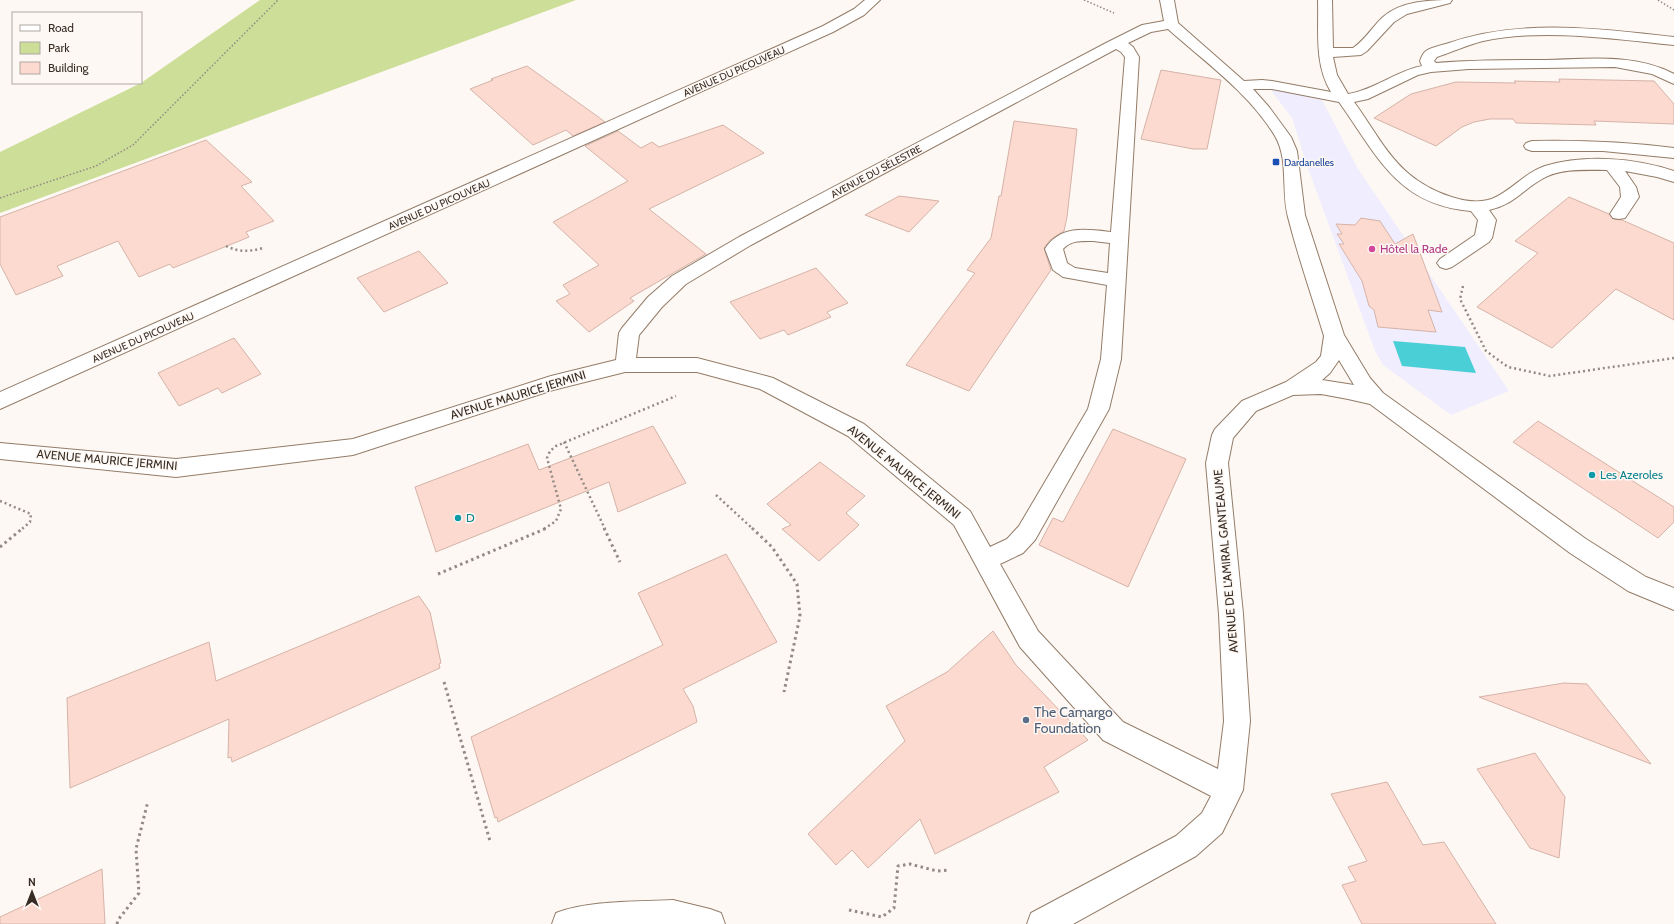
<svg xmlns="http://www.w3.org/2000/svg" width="1674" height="924" viewBox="0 0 1674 924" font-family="Cabin,sans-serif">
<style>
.commercial{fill:#f0edff}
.green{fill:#cdde98}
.water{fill:#4bcfd6}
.building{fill:#fddad0;stroke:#d4b3a8}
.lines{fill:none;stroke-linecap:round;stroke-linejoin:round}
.minor-casing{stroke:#937c68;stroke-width:2}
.path-far2{stroke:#928a84;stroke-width:1.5;stroke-dasharray:1.5 2;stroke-linecap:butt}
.path-far1{stroke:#928a84;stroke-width:2.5;stroke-dasharray:2 3;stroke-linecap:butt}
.path{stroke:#928a84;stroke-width:3;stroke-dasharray:2.5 3.5;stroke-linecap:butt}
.minor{fill:#fff;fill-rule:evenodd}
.transit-dot{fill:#1a4fb4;stroke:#fef8f4;stroke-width:1.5}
.hotel-dot{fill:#d1479c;stroke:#fef8f4;stroke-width:1.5}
.culture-dot{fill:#0f9aa8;stroke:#fef8f4;stroke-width:1.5}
.service-dot{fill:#5c6f8a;stroke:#fef8f4;stroke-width:1.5}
.labels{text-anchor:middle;stroke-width:3;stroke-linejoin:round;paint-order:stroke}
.far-street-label{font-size:10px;fill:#372d25;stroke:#fef8f4}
.far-transit-label{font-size:10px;fill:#164399;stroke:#fef8f4;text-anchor:start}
.hotel-label{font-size:12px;fill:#b23c85;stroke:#fef8f4;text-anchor:start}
.street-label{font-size:12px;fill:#372d25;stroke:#fef8f4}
.culture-label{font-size:12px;fill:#0d838f;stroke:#fef8f4;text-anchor:start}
.near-service-label{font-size:14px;fill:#4e5e75;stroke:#fef8f4;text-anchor:start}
</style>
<rect width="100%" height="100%" fill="#fef8f4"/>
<path class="commercial" d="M1270,89L1321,98L1358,169L1509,391L1451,415L1383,365L1375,351L1308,168L1292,118Z"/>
<path class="green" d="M260,0H576L0,213V152L141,83Z"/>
<path class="water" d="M1393,341L1465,347L1476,373L1402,366Z"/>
<path class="building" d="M527,66L597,116L605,122L573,136L566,130L533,145L470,89L493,80L491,79Z
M1161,70L1221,80L1207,149H1193L1141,139Z
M1559,79L1654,81L1674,104V124L1594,121L1596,125L1516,123L1513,119H1490L1474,122L1462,127L1436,146L1374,118L1411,94L1456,82L1516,83L1514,81L1560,82Z
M1014,121L1077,129L1067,217L1064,231L1050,240L1044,248L1051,270L969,391L906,365L975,273L967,270L991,238L999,196H1001Z
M723,125L764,153L649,209L706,254L630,298L634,301L589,332L556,301L570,294L563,285L599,265L553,222L628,181L585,146L618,131L641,148L652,142L659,147Z
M206,140L252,182L241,186L274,221L246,232L249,237L173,268L170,264L139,277L118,241L57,266L63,276L16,295L0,264V217Z
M899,196L939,201L909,232L865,215Z
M1569,197L1609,214L1613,219L1622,220L1674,243V320L1616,289L1552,348L1477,307L1538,253L1515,241Z
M1361,218L1380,221L1395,244L1413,234L1442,312L1428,310L1436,332L1378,327L1374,310L1369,306L1362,281L1339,244H1344L1337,234H1342L1336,224L1355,225Z
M419,251L448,283L384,312L357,278Z
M816,268L848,303L827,312L831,317L788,335L784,330L760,339L730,302Z
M234,338L261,374L222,393L218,388L179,406L158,373Z
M1538,421L1674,507V522L1658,538L1513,442Z
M653,426L686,483L618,512L609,482L436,552L415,487L528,444L539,470Z
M1113,429L1186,459L1128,587L1039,545L1053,518L1063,522Z
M820,462L865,496L846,513L859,525L819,561L782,529L791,525L767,504Z
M726,554L777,642L683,689L693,706L697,722L498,822L497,817L495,818L471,737L663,645L638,593Z
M419,596L430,612L441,663L439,664L440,668L232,762L231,757L228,758L229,719L70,788L67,698L209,642L216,681Z
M993,631L1016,665L1088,740L1044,767L1059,792L935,854L920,819L868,868L852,850L836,865L808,834L905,741L886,706L947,672Z
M1564,683L1587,684L1651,764L1479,697Z
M1535,753L1565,797L1559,858L1530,848L1477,769Z
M1387,782L1423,845L1444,842L1496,924H1362L1342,885L1356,881L1348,867L1367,861L1331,794Z
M102,869L105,924H0V917Z"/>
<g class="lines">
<defs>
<path id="minor" d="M865,0H880L864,15L833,32L0,409V392L823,26L854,9Z
M1160,0H1174L1178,23L1244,81L1262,80L1272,81L1331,92C1314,64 1319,32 1318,0H1332L1333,48H1353C1365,40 1373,26 1383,17C1401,1 1430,0 1452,0L1450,3L1407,14L1394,22L1367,51L1361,55L1333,57L1337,75L1348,94C1374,90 1396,71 1422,66L1420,61C1421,58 1423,53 1426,51C1432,47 1443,45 1449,43C1521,18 1600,29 1674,37V45C1614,39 1542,28 1483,41C1467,45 1452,52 1437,57L1434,61L1436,63C1472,60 1509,60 1545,60C1587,59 1636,53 1674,74V84L1652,74L1615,67L1469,69L1431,72L1418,75L1368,99L1354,102C1372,126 1386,155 1409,174C1429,191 1471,210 1496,197C1514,188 1526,172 1545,166C1585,154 1635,158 1674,171V182L1657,177L1625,171L1636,187L1639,197L1625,218L1619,219L1613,218L1610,214L1621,197L1620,187L1607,170C1586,170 1560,168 1542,179C1521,191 1515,204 1489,210L1496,220L1492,238L1489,242L1452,267L1446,269L1440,267L1437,263L1440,259L1475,235L1478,220L1471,211C1397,205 1377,155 1339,102L1272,89H1253L1269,107L1291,137L1297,151L1305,215L1344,335L1370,378L1383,393L1586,539L1646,577L1674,588V610L1628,591L1570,553L1370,404L1348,399L1321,394L1293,395L1256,411L1233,438L1228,463L1243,614L1250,721L1243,790L1222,833L1196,856L1073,924H1027L1031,913L1176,836L1202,813L1211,796L1103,740L1020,647L954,525L848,436L760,389L697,372H625L553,390L353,455L176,477L0,459V443L176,459L353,439L551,376L616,360L619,333L622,328L648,297L672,276L739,237L1106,43L1142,25L1164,21ZM1168,29C1205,62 1249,93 1275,136C1289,160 1281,191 1288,217C1298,257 1312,296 1324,336L1321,356L1316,362L1286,382L1242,401L1215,429L1212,435L1206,463L1219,614L1224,721L1218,769L1123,722L1038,631L1000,564L1023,553L1035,540L1109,409L1121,359L1139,57L1133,47L1128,43L1151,32ZM1116,49L1121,52L1125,57L1111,232C1086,229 1060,225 1045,249L1053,270L1063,277L1107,285L1101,359L1088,409L1019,526L1007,539L990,547L970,511L864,424L773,378L766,376L697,358H636L639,335L662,307L686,284L751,245ZM1093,241L1110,243L1108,273L1075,268L1067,263L1063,249C1071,240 1082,241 1093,241ZM1339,360L1354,385L1322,380L1330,373Z
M1532,141C1580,140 1627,142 1674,148V158L1603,151H1532L1526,149L1524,146L1526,143Z
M673,900L710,909L721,913L725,924H552L556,913C589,900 637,902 673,900Z"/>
</defs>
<use href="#minor" class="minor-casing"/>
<path class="path-far2" d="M1084,0L1114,13
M1658,0L1674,10
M0,198L96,166L133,145L278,0"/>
<path class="path-far1" d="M226,246C238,252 250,252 263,248
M1463,286L1460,299L1486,351L1508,367L1550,376L1674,358
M564,442L605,529
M716,495L753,529
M0,501L31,514L30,522L22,529
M544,529L556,521L561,509L547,458L550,451L556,446L676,396"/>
<path class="path" d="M604,528L620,562
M752,528L772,547L797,584L800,616L784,692
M0,547L23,528
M438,574L547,528
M444,682L490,841
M849,910L882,917L894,908L898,866L910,864L937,871L950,870
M117,924L118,920L139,893L136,849L148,801"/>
<use href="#minor" class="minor"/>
</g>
<rect class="transit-dot" x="1272" y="158" width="8" height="8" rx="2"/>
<circle class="hotel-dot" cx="1372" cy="249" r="4"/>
<g class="culture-dot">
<circle cx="1592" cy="475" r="4"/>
<circle cx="458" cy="518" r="4"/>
</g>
<circle class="service-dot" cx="1026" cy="720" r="4"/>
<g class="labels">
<g class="far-street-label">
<text transform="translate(734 71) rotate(-24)" y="4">AVENUE DU PICOUVEAU</text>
<text transform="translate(876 171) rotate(-28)" y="4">AVENUE DU SÉLESTRE</text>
<text transform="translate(439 204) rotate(-24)" y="4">AVENUE DU PICOUVEAU</text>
<text transform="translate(143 337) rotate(-24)" y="4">AVENUE DU PICOUVEAU</text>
</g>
<g class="far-transit-label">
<text x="1284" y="166">Dardanelles</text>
</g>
<g class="hotel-label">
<text x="1380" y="253">Hôtel la Rade</text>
</g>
<g class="street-label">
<text transform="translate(518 395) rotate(-17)" y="4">AVENUE MAURICE JERMINI</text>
<text transform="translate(107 460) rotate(5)" y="4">AVENUE MAURICE JERMINI</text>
<text transform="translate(904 472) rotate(39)" y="4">AVENUE MAURICE JERMINI</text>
<text transform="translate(1226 561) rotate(-95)" y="4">AVENUE DE L'AMIRAL GANTEAUME</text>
</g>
<g class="culture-label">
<text x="1600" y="479">Les Azeroles</text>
<text x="466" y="522">D</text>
</g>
<g class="near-service-label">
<text x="1034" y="717">The Camargo<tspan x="1034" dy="16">Foundation</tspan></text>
</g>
</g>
<rect x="12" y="12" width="130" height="72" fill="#fef8f4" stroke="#aea7a1"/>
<rect x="20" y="25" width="20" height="6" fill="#ffffff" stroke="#aea7a1"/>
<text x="48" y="32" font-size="12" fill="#372d25">Road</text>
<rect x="20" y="42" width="20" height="12" fill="#cdde98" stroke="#aea7a1"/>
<text x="48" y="52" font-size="12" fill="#372d25">Park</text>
<rect x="20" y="62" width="20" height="12" fill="#fddad0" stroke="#aea7a1"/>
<text x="48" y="72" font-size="12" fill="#372d25">Building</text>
<g transform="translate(32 892)" stroke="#fef8f4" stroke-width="3" paint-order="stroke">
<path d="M0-3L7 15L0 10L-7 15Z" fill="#372d25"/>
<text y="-6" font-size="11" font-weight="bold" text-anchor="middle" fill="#372d25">N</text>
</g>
</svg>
